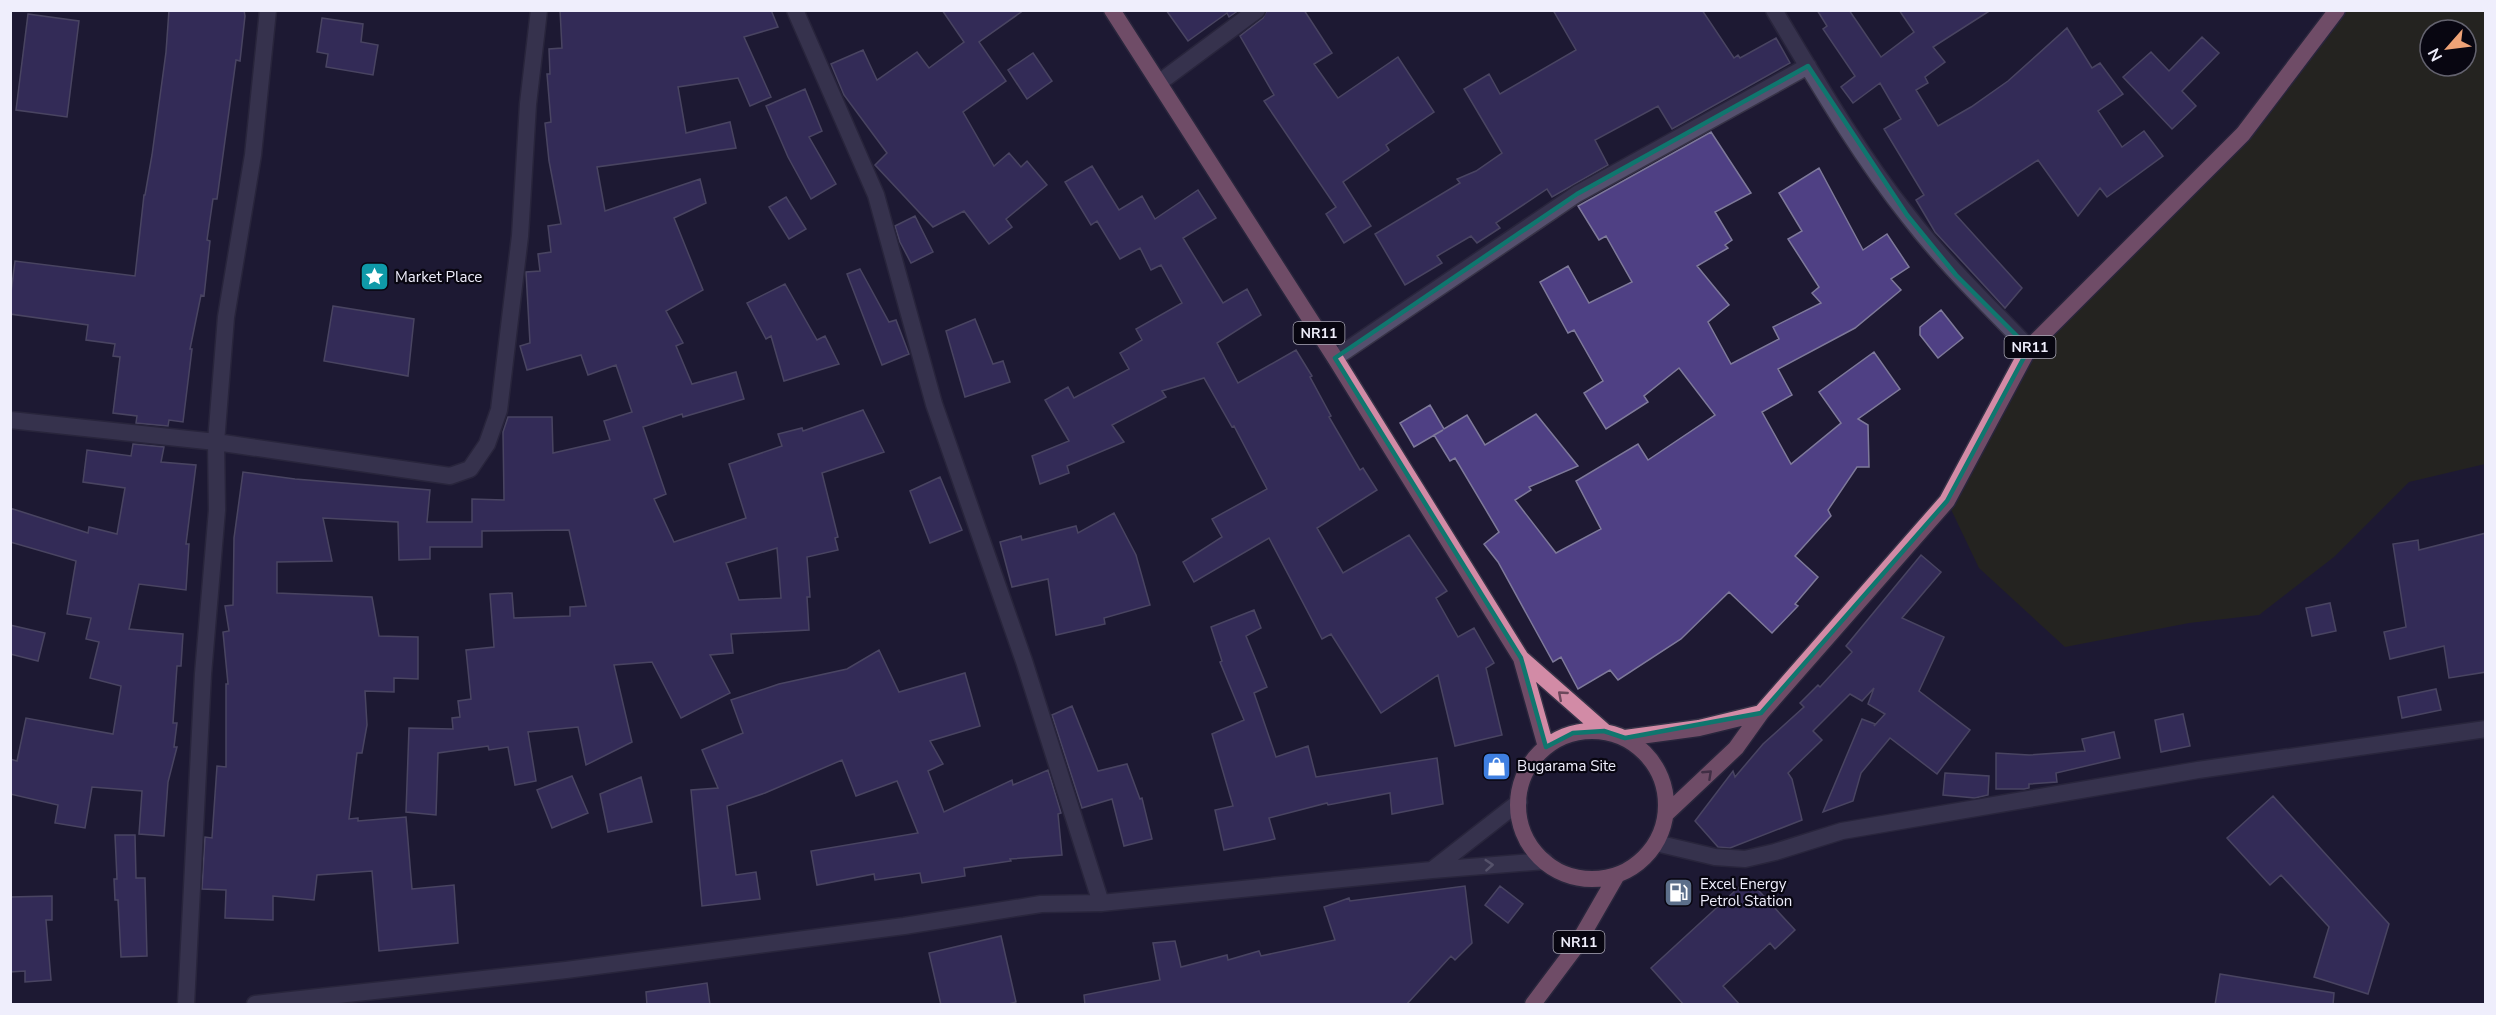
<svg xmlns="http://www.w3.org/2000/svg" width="2496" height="1015" viewBox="0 0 2496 1015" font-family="'Nunito Sans',sans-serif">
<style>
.green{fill:#2d2f0b;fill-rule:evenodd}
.building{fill:#4f4084;stroke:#7e799a;stroke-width:1.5;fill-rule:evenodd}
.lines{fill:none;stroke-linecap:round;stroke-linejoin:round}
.minor-casing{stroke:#373347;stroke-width:19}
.secondary-casing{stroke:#373347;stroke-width:19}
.trunk-casing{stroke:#373347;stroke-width:19}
.minor{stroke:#55506e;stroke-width:16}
.secondary{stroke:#55506e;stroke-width:16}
.trunk{stroke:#d28ba6;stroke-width:16}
.oneway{stroke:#6d485c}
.oneway2{stroke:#9a97ae}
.marked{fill:none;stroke:#0f766e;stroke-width:4.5;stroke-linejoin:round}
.labels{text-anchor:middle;stroke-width:4.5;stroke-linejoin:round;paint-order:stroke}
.shield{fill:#080611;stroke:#aaa8b6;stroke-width:1.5}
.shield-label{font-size:14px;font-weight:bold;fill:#efeefc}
.poi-label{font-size:15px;fill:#efeefc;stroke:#080611;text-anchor:start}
</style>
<rect width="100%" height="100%" fill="#1e1933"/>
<path class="green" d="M2337,11H2485V464L2409,482L2334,557L2259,615L2189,623L2065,647L1979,568L1947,501L2029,348L2243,134ZM2430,30H2466V66H2430Z"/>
<path class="building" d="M169,10H244L245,16L240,61L236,60L217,199H213L207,240L210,241L204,296L201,295L190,349H192L183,422L169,420L168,426L136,423L137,416L113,413L120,357L113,356L115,344L86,340L88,325L10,314V301L15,261L135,276L144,195H145L152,155L166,52Z
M560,10H771L778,27L744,37L771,97L750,106L738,78L678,87L686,133L730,122L736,148L597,167L605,211L700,179L706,203L674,218L703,290L666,311L683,343L676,346L692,384L736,372L744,399L683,417L682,414L643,427L666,494L654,499L674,542L746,518L729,464L782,446L778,434L802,428L803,431L863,410L884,452L822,473L838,537L835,538L838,550L807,557L810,597H807L809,630L731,634L733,653L710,655L730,693L681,718L652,662L614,665L632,742L586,765L578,727L528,732L536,781L515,785L508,747L489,750L488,746L438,753L436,815L406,812L409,728L453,729L452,718L460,717L458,701L471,699L466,650L494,647L490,594L512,593L514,618L570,616V607L586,606L569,530L482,531V547H430V559L399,560L398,522L323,518L332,561L277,562V593L372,597L379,636L418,637V679L394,678V692L365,691L367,725L362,753H357L349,819L358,818V821L406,817L412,889L454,885L458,943L379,951L372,871L317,875L314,900L273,896V920L225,918L226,890L202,889L205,837L212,838L217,766L226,767V684H228L223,632L229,631L225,606L233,605L234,538L243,472L295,479L430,490L427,522H472V499L504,500L503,432L508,417H552L553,453L610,440L604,421L632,412L616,365L588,375L581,355L527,370L520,346L530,343L526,272L540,271L538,254L551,252L548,226L561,224L549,161L545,123L551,122L547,74H550L549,49L562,48ZM777,548L781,598L739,600L726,563Z
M942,10H1024L979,42L1006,81L963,112L994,166L1009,153L1021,167L1027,161L1047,185L1006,219L1012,227L989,244L964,211L933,227L875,165L887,153L844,95L831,64L863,50L877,80L917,52L929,68L964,42Z
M1166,10H1239L1229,17L1227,13L1188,41Z
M1267,10H1304L1332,53L1314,64L1338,98L1398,57L1434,112L1386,145L1389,150L1343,182L1371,226L1344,243L1326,214L1336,207L1264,101L1274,95L1240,36L1263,18Z
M1553,10H1702L1734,58L1738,55L1740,58L1776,38L1790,63L1672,129L1658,106L1595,140L1608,165L1552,197L1547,189L1496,223L1500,228L1477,243L1471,236L1437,256L1442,263L1405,285L1375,234L1460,183L1457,179L1476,171L1502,153L1464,89L1489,74L1500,94L1576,50Z
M1817,10H1849L1881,57L1914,32L1899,10H1991L1933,47L1945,62L1925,77L1928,83L1916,90L1938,126L1971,107L2008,81L2067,28L2092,68L2100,63L2123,94L2098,111L2122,147L2144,131L2163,156L2107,197L2100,188L2078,216L2038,160L1955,214L2022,288L2005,308L1935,232L1916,200L1924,195L1884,129L1901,119L1880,83L1853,103L1841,87L1855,76L1823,29L1827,26Z
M28,14L79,21L67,117L16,110Z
M322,18L363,24L361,42L378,45L373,75L326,67L328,54L317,52Z
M2202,37L2219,53L2182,91L2196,106L2172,129L2123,77L2151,52L2169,71Z
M1033,53L1052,81L1027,99L1008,70Z
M805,89L822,131L809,137L836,184L811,199L788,157L766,106Z
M1711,132L1751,193L1715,212L1732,240L1725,245L1728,248L1697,266L1729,305L1708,322L1731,364L1779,339L1773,327L1821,303L1812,293L1819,287L1788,239L1802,231L1779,193L1819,168L1863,250L1887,234L1909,267L1891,279L1901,290L1855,328L1778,369L1792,395L1762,412L1791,464L1841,423L1819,392L1874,352L1900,389L1858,419L1868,425L1869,467H1857L1828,510L1831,516L1795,556L1818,577L1795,604L1798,606L1772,633L1729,592L1681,639L1618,680L1610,670L1578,689L1561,657L1553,662L1498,562L1484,544L1499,532L1455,458L1450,461L1434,435L1443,430L1414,447L1400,423L1430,405L1444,429L1467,415L1485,445L1536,414L1578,466L1529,487L1531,490L1515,500L1556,553L1601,529L1576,481L1638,444L1648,460L1715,415L1679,368L1644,396L1648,402L1606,429L1584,393L1603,381L1574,330L1568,333L1540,282L1568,266L1589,303L1632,282L1606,236L1599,240L1578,206Z
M1092,166L1119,210L1142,196L1155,219L1198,190L1216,218L1183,238L1223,303L1247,289L1261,315L1217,343L1238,383L1296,350L1312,376L1310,377L1331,416L1329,417L1360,470L1363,468L1377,490L1317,528L1343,573L1409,535L1447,591L1436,598L1458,637L1474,628L1494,663L1486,668L1502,735L1455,746L1438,675L1381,713L1331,634L1322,639L1269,538L1194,582L1183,562L1222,537L1212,519L1267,489L1234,426L1232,427L1204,378L1162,391L1166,397L1112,425L1124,442L1067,466L1069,473L1040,484L1032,456L1069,441L1045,400L1068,387L1074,398L1129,369L1120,353L1142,340L1136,329L1182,303L1161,265L1151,270L1140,248L1120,259L1097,221L1091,225L1065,182Z
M786,197L806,229L789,239L769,207Z
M915,216L933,252L911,263L900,242L895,226Z
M860,269L889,322L896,320L909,354L882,365L847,274Z
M785,284L817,340L825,336L839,364L784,381L771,336L766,339L747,303Z
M333,306L414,319L408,376L324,361Z
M1941,310L1963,338L1938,358L1920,335V327Z
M975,319L993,364L1003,361L1010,382L965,397L946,331Z
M133,444L164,447L161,462L196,465L186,544H189L186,590L139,584L129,629L183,634L181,666H177L173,723H177L174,747H177L168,782L164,836L139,834L142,791L92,787L85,828L55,823L58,805L10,794V759L17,761L26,718L113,734L121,686L90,678L99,642L86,639L91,618L67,614L76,561L10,542V508L88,533L89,527L117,534L125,488L83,482L87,450L131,456Z
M940,477L962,530L930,543L910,491Z
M1114,513L1136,555L1150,605L1104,618L1105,624L1056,635L1048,579L1012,587L1000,542L1021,536L1022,540L1076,526L1078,533Z
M2486,533V672L2449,678L2444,646L2390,659L2384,632L2406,627L2393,544L2418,540L2419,550Z
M1921,555L1941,572L1902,618L1944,637L1919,691L1970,730L1937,774L1890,738L1861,773L1853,801L1823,812L1862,719L1875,724L1874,726L1885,714L1868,704L1874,688L1862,701L1850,694L1813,731L1822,740L1788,773L1792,779L1802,820L1730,848L1718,847L1695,821L1733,771L1735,777L1763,744L1804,707L1800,703L1818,685L1820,687L1852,652L1846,646Z
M2330,603L2336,631L2312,636L2306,608Z
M1254,610L1261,628L1246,636L1267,687L1254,693L1276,757L1308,746L1316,777L1437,758L1443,804L1392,814L1390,793L1328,805L1327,803L1269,818L1275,839L1224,850L1215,810L1233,806L1212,734L1244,720L1220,662L1222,661L1211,627Z
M10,625L45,633L38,661L10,654Z
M879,650L899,692L965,673L980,726L930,741L943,764L928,771L944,812L1012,780L1013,785L1048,770L1061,813L1058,814L1062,855L1010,859L1011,861L964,868L965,876L922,883L920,873L875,880L874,874L817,885L811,851L918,833L897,781L856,796L842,760L765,793L727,806L736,875L756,872L760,899L702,906L691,790L718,788L702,750L743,733L731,700L779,684L847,669Z
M2436,689L2441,710L2402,718L2398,697Z
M1072,706L1098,771L1127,764L1140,799L1142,798L1152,839L1124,846L1112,799L1082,808L1052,715Z
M2183,714L2190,746L2161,752L2155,720Z
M2114,732L2120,758L2056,773L2057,782L2029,784V788L2024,789H1996V753L2029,755L2085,751L2082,739Z
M1945,773L1989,776L1988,795L1975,798L1943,795Z
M572,776L588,813L552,828L537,790Z
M641,777L652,822L608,832L600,794Z
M2273,796L2389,924L2368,994L2314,977L2329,927L2281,875L2270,885L2227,838Z
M115,835H135L136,878H145L147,956L121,957L118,900H115L114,879H117Z
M1748,879L1795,930L1775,949L1770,943L1723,986L1740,1005H1684L1651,968Z
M1465,886L1472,943L1455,960L1451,956L1406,1005H1085L1084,995L1160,980L1153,943L1175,941L1181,967L1227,955L1228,960L1259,951L1261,956L1335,940L1324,907L1349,898L1350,901Z
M1500,886L1523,904L1508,923L1485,905Z
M52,896V920H46L51,980L25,982V971L10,972V897Z
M1001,936L1016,1002L1005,1005H941L929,953Z
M2220,974L2334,993L2333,1005H2215Z
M707,983L710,1005H647L646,992Z"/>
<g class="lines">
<defs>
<path id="minor" d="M795,10L876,195L934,404L1024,661L1101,903
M1774,10C1816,80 1858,153 1909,217C1946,265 1987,304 2029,348
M1160,82L1257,10
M1335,358L1577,194L1808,66
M10,420L216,442L450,476L470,469L487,444L499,410L520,236L528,104L539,10
M1656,843L1715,857L1745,859L1775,852L1842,831L2198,770L2486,729
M186,1004L203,674L217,510L216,442L226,317L253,155L268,10"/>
<path id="secondary" d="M1432,870L1519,802
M255,1004L566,970L904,926L1041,904L1101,903L1432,870L1545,861"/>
<path id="trunk" d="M1112,10L1335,358L1521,658L1546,747
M1521,658L1604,731
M1518 805a74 74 0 1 1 148 0a74 74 0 1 1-148 0Z
M1625,738L1699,728L1761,713
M1666,814L1736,748L1761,713L1947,501L2029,348L2243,134L2337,10
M1533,1004L1575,948L1617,875"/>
</defs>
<use href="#minor" class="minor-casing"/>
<use href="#secondary" class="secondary-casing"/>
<use href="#trunk" class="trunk-casing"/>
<use href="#minor" class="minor"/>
<use href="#secondary" class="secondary"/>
<use href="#trunk" class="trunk"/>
</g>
<defs><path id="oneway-chevron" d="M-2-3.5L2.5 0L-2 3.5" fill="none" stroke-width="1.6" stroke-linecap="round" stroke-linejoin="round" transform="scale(1.5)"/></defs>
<g class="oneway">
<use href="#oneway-chevron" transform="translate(1562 695) rotate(-139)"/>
<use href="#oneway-chevron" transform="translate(1708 774) rotate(-43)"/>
</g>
<use class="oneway2" href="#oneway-chevron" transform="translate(1489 865) rotate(-4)"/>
<path d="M0 0H2496V1015H0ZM1808,66L1907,215L1956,275L2029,348L1947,501L1761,713L1625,738L1604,731L1573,733L1546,747L1521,658L1335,358L1577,194Z" fill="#1e1933" fill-opacity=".55" fill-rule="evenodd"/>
<path class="marked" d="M1808,66L1907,215L1956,275L2029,348L1947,501L1761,713L1625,738L1604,731L1573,733L1546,747L1521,658L1335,358L1577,194Z"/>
<defs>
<symbol id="sight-square" viewBox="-11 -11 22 22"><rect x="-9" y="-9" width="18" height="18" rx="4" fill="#0f9aa8" stroke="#080611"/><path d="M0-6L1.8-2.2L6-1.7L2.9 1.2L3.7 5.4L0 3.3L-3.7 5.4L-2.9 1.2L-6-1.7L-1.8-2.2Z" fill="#fff"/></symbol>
<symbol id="shop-square" viewBox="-11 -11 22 22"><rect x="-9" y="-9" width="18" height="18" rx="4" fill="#3f7fe0" stroke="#080611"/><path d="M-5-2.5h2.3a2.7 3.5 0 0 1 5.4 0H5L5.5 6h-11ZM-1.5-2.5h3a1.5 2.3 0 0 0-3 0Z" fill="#fff"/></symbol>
<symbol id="fuel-square" viewBox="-11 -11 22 22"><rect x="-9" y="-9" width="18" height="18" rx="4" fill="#5c6f8a" stroke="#080611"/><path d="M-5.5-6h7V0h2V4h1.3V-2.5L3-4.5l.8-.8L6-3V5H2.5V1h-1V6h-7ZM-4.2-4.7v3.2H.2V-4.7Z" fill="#fff"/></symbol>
</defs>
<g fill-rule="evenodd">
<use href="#sight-square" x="358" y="260" width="33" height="33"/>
<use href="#shop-square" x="1480" y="750" width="33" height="33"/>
<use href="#fuel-square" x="1662" y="876" width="33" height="33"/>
</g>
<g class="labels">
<g class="shield">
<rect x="1293.5" y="322" width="51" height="22" rx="4.5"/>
<rect x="2004.5" y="336" width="51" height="22" rx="4.5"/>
<rect x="1553.5" y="931" width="51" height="22" rx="4.5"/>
</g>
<g class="shield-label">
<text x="1319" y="338">NR11</text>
<text x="2030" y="352">NR11</text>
<text x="1579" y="947">NR11</text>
</g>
<g class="poi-label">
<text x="395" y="282">Market Place</text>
<text x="1517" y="771">Bugarama Site</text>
<text x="1700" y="889">Excel Energy<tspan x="1700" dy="17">Petrol Station</tspan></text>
</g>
</g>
<rect width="2496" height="1015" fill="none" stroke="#efeefc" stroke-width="24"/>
<g transform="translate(2448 48) rotate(242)"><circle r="28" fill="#080611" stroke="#64636f" stroke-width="1.5"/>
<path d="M0-4.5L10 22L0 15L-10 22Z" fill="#efa377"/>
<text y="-9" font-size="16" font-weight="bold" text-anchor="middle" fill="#efeefc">N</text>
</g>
</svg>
